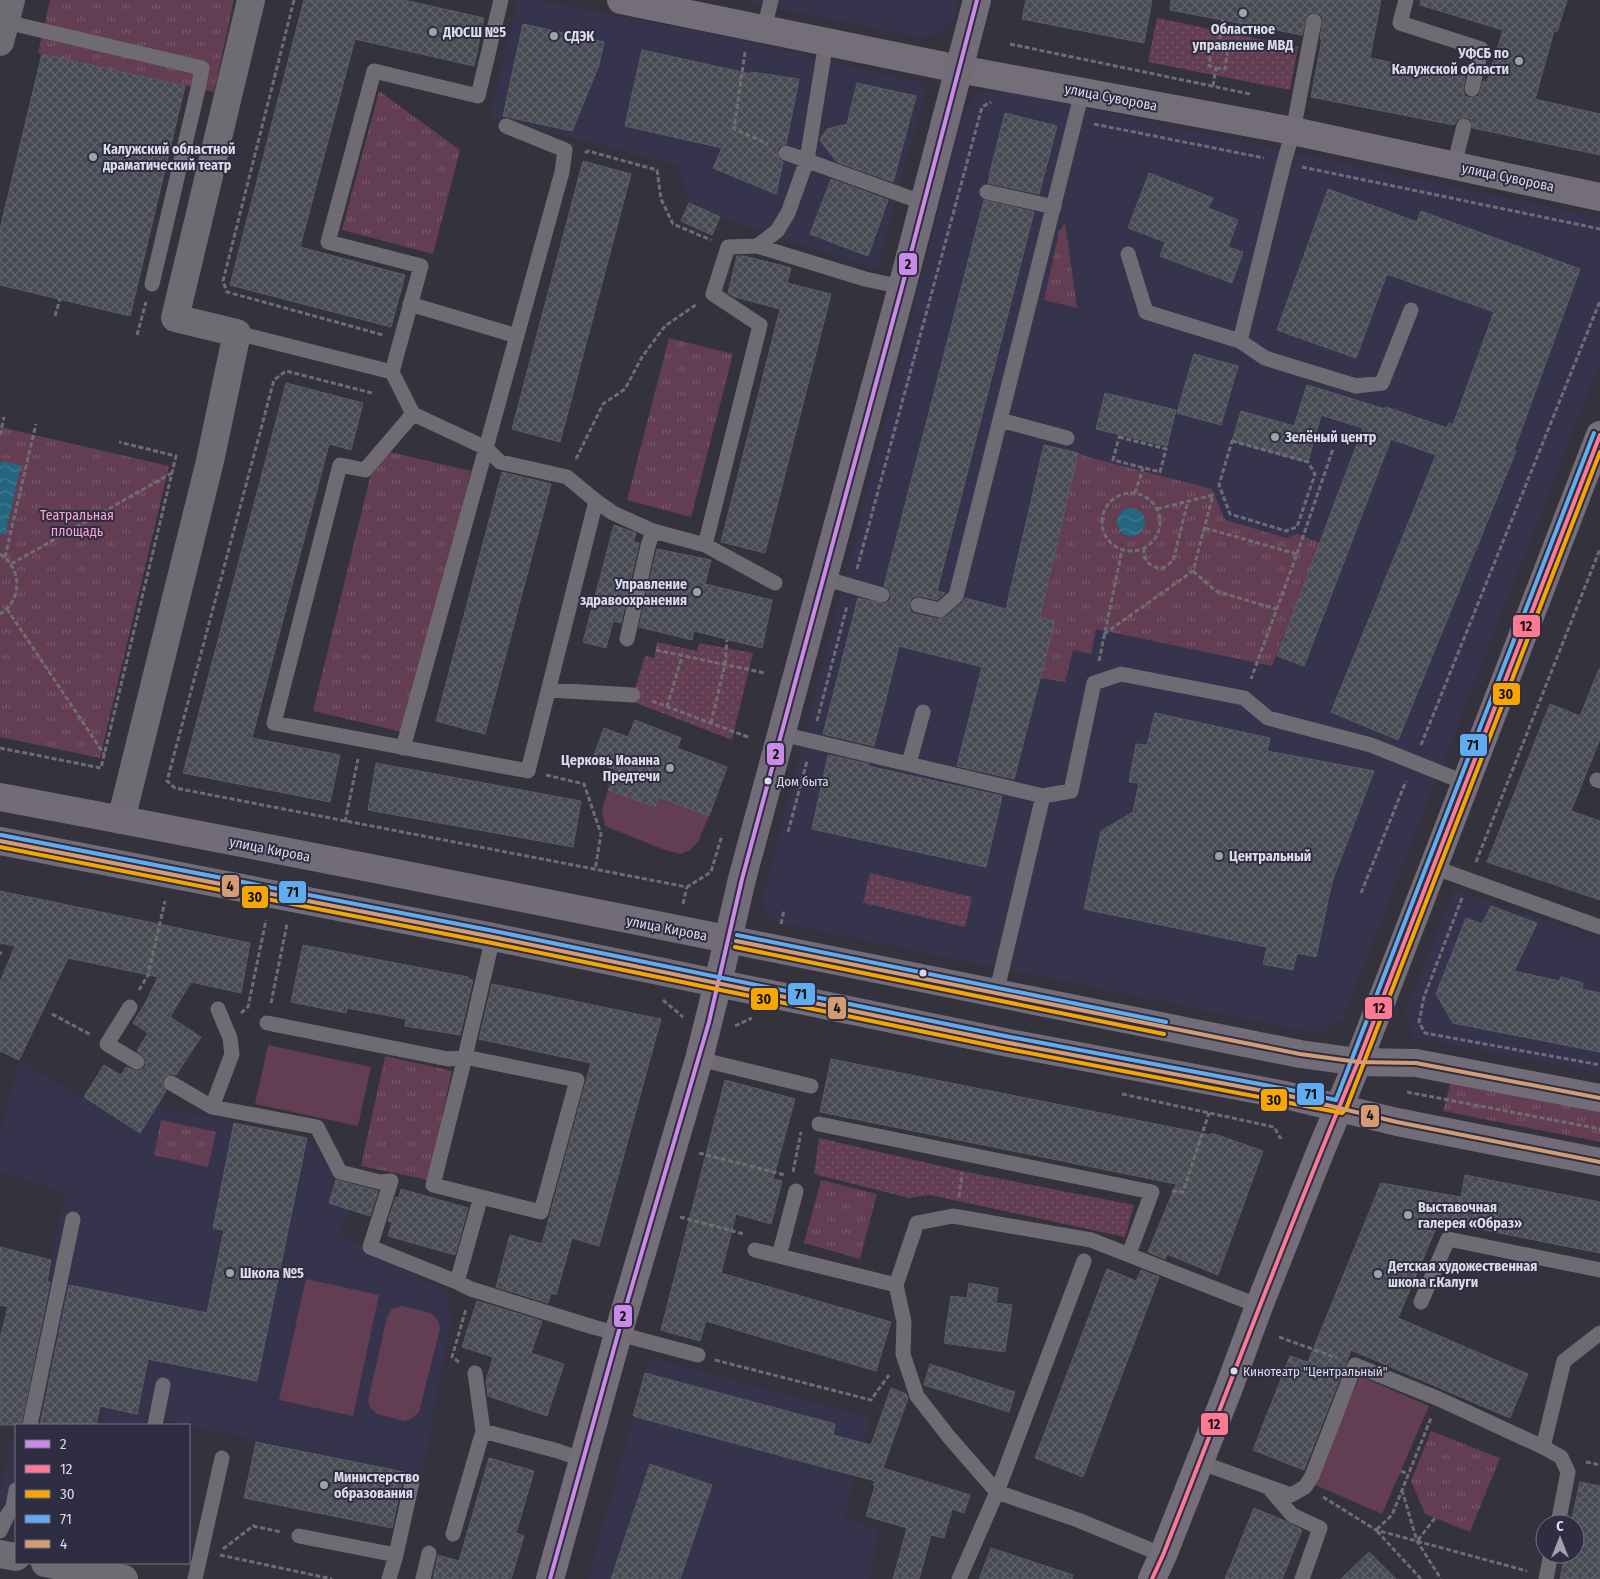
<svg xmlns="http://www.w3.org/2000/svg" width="1600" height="1579" viewBox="0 0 1600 1579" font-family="'Fira Sans Condensed',sans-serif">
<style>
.built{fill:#36344d}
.grass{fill:url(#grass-dots)}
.park{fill:url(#park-tufts)}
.garden{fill:#633d52}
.water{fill:url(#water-waves)}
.building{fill:url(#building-cross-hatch);stroke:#595c65}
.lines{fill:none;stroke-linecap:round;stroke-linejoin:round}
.path{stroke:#6f6c74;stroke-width:3;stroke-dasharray:5 2.5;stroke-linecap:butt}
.lane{stroke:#6f6b73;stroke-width:15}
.street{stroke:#6f6b73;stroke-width:28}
.secondary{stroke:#736e78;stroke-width:28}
.primary{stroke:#716c77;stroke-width:28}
.bus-1-casing{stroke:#2f2d42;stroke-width:8}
.bus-2-casing{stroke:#2f2d42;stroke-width:8}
.bus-3-casing{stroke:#2f2d42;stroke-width:8}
.bus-4-casing{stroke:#2f2d42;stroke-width:8}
.bus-5-casing{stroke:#2f2d42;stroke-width:8}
.bus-1{stroke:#ca8be6;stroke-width:4}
.bus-2{stroke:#fe7a93;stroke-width:4}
.bus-3{stroke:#f7a600;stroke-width:4}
.bus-4{stroke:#60acee;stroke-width:4}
.bus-5{stroke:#d39c74;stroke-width:4}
.poi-dot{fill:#a1a0ad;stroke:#2f2d42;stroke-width:2}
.bus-dot{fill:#dcdce9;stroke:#2f2d42;stroke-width:2}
.labels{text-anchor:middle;stroke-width:4;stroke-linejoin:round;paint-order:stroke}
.bus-label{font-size:13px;fill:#dcdce9;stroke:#2f2d42;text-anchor:start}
.poi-label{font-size:14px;font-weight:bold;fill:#dcdce9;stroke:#2f2d42;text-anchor:start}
.street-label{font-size:14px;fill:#dcdce9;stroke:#2f2d42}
.park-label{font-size:14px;fill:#f9a5cf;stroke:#2f2d42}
.line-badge{stroke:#2f2d42;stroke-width:2}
.pale-badge-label{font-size:14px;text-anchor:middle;font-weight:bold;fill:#111}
</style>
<defs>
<pattern id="grass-dots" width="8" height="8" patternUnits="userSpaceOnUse" patternTransform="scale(1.25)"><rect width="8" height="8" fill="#633d52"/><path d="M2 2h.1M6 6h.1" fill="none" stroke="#79586b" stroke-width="1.8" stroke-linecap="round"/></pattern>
<pattern id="park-tufts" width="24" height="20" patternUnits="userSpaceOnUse" patternTransform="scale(1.25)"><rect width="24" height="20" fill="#633d52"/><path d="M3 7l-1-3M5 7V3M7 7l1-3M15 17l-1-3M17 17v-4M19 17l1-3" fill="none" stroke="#79586b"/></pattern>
<pattern id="water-waves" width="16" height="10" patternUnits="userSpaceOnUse" patternTransform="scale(1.25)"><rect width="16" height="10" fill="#24667f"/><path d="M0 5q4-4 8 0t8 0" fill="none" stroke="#437b91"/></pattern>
<pattern id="building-cross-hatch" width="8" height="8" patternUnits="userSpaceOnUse" patternTransform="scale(1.25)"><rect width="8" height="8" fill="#484a52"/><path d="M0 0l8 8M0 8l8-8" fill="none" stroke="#62646b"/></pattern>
</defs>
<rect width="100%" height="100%" fill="#33323d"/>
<path class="built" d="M517,0H535L738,39L922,83L926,89L877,270L720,217L689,203L677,165L490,117Z
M738,0H959L955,17L938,35L914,37Z
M1007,91L1600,218V363L1343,1018L1333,1026L1319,1034L775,922L766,915L762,900L963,116L978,93Z
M1454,890L1600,938V1073L1413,1037L1405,1012Z
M19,1060L140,1132L157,1105L170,1113L173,1108L234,1123L307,1138L336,1179L329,1203L349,1209L340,1235L446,1292L451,1320L422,1476L145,1416L142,1425H16V1508L0,1504V1493L66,1193L0,1171V1132Z
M650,1357L871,1418L854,1475L845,1519L879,1529L870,1579H588Z"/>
<path class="grass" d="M1157,18L1298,47L1290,90L1148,62Z
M657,642L697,651L699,643L753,653L732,740L631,701L645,656L654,658Z
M870,873L972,897L965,927L863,903Z
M819,1138L962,1171L1134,1205L1125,1237L930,1195L909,1198L814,1174Z"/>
<path class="park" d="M50,0H234L214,92L38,53Z
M379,91L460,150L433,254L342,230Z
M1065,223L1077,308L1044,300L1059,232Z
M669,338L733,354L691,517L627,500Z
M0,427L169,466L100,758L0,737Z
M377,449L471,471L407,733L313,711Z
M1078,453L1088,457L1212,489L1225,520L1286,538L1297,534L1320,543L1272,666L1096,629L1091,654L1073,650L1065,682L1040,678L1054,621L1041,618L1042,613Z
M385,1056L452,1071L428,1180L361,1166Z
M1451,1081L1600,1110V1142L1443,1111Z
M161,1120L216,1132L208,1167L154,1155Z
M821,1180L877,1194L860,1259L804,1243Z
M1431,1431L1500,1458L1470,1532L1425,1514L1411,1481Z"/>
<path class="garden" d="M608,789L655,807L659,797L709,816L698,842L690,850L681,854L665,850L605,826L602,810Z
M268,1045L371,1067L358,1126L255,1104Z
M306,1279L379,1295L353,1416L279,1400Z
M401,1306L431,1313L438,1320L440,1329L419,1412L411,1419L404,1421L377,1414L370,1407L368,1401L387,1317L392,1309Z
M1360,1376L1429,1406L1382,1514L1313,1484Z"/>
<path class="water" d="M1,461L21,465L5,535L0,534V467Z
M1117 522a14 14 0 1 1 28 0a14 14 0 1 1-28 0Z"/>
<path class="building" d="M304,0H404L484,18L474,66L355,39L300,247L405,275L391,327L230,285Z
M1026,0H1152L1144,43L1022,19Z
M1171,0H1381L1370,58L1465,77L1463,91L1465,96L1470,98L1479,96L1483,81L1487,82L1503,30L1420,5L1421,0H1567L1557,32L1554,31L1535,99L1600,114V155L1473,128L1471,120L1466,117L1458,119L1454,125L1311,97L1322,39H1320L1323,18L1320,14L1311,12L1307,15L1302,35L1170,10Z
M523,24L604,42L599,65L572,131L503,116Z
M642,50L751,74V72L799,79L786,144L780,146L777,150L779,159L783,162L776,194L713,168L722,148L625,126Z
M42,54L185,86L130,316L0,285V229Z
M857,83L916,96L893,182L837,162L820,140L827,129L847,124Z
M1005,113L1057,126L1039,194L988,183L990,176H989Z
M583,161L631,174L560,442L512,429Z
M1149,173L1213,198L1208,208L1238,220L1228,247L1243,252L1232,283L1160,256L1165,242L1128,228Z
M831,179L888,200L868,256L810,234Z
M1328,189L1417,222L1421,211L1580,269L1514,450L1516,451L1398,740L1331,712L1436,455L1391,439L1304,666L1277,656L1363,428L1321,415L1308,462L1232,441L1241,411L1294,426L1307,385L1385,409L1386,407L1447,428L1449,423L1453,425L1494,312L1387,274L1356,358L1277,330Z
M984,200L1034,212L937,591L945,593L937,600L920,596H915L911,599L909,607L911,612L915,614L938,619L946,617L962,603L965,598L1006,609L1044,445L1078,453L1040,618L1055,621L1014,779L957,766L982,667L899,646L874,746L823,734L858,598L884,604L888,602L891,598V592L888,588L884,586Z
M689,203L720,217L712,235L681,221Z
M737,256H744L791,268L787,283L831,294L765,553L721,542L780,309L735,297L728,293Z
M1194,354L1238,366L1221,425L1177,413Z
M286,383L363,403L351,450L329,444L252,738L340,755L330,802L183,773Z
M1105,393L1176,410L1167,446L1096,429Z
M502,472L551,484L485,734L436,721Z
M614,525L636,533L633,542L639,543L621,623L613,621L606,648L583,642Z
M657,549L711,560L705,584L772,600L762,648L694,631L692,640L639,627Z
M1599,669H1600V739L1571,811L1600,821V900L1487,862L1550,704L1580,716Z
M1155,713L1270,738L1267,751L1374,771L1332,882L1316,957L1297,953L1293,970L1263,964L1267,947L1084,909L1101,831L1133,812L1139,783L1129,782L1136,744L1147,745Z
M635,720L681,738L677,748L727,767L709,816L659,797L655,807L608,790L616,770L592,761L604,728L628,737Z
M828,755L869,764L868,766L1002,796L986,867L812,829Z
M376,763L581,801L573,847L368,810Z
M0,891L250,943L241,993L191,982L170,1017L201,1037L176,1075L171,1074L163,1078L162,1083L166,1091L140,1133L84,1097L104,1065L121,1075L126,1067L136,1071L141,1070L145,1067L146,1063L145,1058L137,1051L148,1033L133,1023L146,1002L158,977L68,958L19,1060L0,1051V982L15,946L0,943Z
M1491,906L1537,923L1514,971L1559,981L1561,977L1583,983L1582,989L1600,993V1052L1453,1023L1436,994L1466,918L1482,924Z
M303,945L468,977V979L473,980L460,1035L405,1026L406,1019L347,1008L346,1013L291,1002Z
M492,984L661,1019L599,1246L572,1238L556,1295L551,1293L548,1303L496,1287L510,1235L542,1244L591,1063L479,1039Z
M831,1059L1211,1135L1212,1133L1263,1151L1218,1275L1167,1254L1165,1259L1148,1252L1176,1184L820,1112Z
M725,1080L795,1099L773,1179L782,1181L771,1224L736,1214L721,1273L891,1322L876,1371L706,1321L700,1341L661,1330Z
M234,1123L307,1138L257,1381L148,1359L137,1414L100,1406L96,1425H40L69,1285L207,1313L224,1230L213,1228Z
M1465,1175L1600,1202V1253L1439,1221L1398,1318L1528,1374L1510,1418L1351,1350L1304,1470L1253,1450L1290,1356L1308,1362L1381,1183L1461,1197Z
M336,1180L378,1191L370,1216L329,1203Z
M401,1189L468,1208L455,1255L388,1236L392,1222L388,1221L396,1197L399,1198Z
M0,1247L51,1260L47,1281L50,1282L21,1425H0V1338L8,1307L0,1305Z
M1107,1269L1136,1281L1141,1270L1159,1277L1083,1477L1035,1458Z
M969,1283L998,1288L996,1303L1012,1305L1005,1352L944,1343L951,1296L967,1298Z
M477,1301L542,1321L531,1353L564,1364L547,1416L488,1396L486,1381L493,1357L462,1347Z
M930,1364L1015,1392L1009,1412L924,1385Z
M645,1373L835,1424L833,1435L871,1445L891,1388L906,1394L908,1398L883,1468L970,1495L964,1513L952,1509L944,1538L931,1535L919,1579H893L907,1528L866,1516L875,1486L873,1485L875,1481L633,1416Z
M256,1442L404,1472L392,1528L244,1498Z
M489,1458L534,1471L516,1533L524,1536L511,1579H433L438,1555L459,1561Z
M650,1464L712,1485L680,1579H611Z
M1580,1482L1600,1486V1579H1560L1565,1554H1575V1524H1571Z
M1254,1508L1285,1521L1302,1530L1282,1579H1225Z
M991,1548L1073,1575L1072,1579H979Z
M1369,1552L1396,1579H1341Z"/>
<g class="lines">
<path class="path" d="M294,0L223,281L227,292L383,335
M1010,44L1250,94
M745,52L734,129L768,144
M1216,68L1225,69L1228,47L1219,45
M1213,86L1216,68L1209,66L1212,45H1219L1223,20
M1094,124L1264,158
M585,153L588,151L657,170L661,199L673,224L711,240
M1302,167L1600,229
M55,316L60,299
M137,335L146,302
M372,393L286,371L274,380L167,781L175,788L687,887L711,872L722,835
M0,435L4,417
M1119,437L1166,449L1160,472L1113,460Z
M1232,441L1308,462L1315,474L1297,527L1286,531L1230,514L1219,485Z
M576,459L603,404L625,389L642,357L665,326L697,304
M1102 522a29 29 0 1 1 58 0a29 29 0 1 1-58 0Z
M1135,493L1143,468
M1205,528L1297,554L1251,679
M1144,548C1143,561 1150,568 1163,568L1173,561L1188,501
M0,554C22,568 23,600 0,614
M1297,554L1333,449
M5,557L36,424
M11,564L172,473
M857,569L982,107L991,102
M1193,571L1216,591L1276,609
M7,609L104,754
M1104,634L1193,571L1213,495L1157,509
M656,650L765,673
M1099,661L1122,550
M652,701L748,737
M667,707L682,656
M817,721L847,606
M711,723L725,664L727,640
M1421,745L1600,301
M0,748L101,768L176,456L119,442
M546,775L584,784L601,834L595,870
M345,822L358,759
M788,832L807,761
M1476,862L1600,549
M1361,893L1406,781
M1462,898L1424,997L1419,1022L1425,1033L1600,1065
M683,904L687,887
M781,924L784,910
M0,953H2
M139,990L148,975L165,901
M663,1000L683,1017
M271,1003L287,924
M241,1013L248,1007L266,920
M52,1014L91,1035
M735,1026L752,1018
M1407,1092L1600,1129
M1122,1094L1274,1127L1281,1139
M699,1153L785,1175
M793,1172L801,1132
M1172,1191L1183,1192L1209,1113
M959,1197L962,1173
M680,1217L744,1234
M1279,1337L1337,1358
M715,1360L871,1400L889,1375
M459,1362L452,1357L466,1309
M1586,1462L1600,1465
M1401,1471L1408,1474
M1402,1490L1417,1541L1441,1579
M1323,1497L1376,1530L1527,1571
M1418,1540L1435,1518
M223,1549L253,1526L281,1532
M220,1555L332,1579
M1421,1579L1376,1530L1392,1515L1431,1418"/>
<path class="lane" d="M1406,0L1400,23L1481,49L1472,89
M6,22L202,68L198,89L152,284
M764,29L771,0
M786,153L924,203
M1454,165L1464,126
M987,192L1054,207
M757,246L865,279L902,287
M1128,254L1146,312L1240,341L1284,162L1293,131L1314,21
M410,304L517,336
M237,333L392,372L413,414L486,448L403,748
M1240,341L1265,358L1356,386L1382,383L1411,310
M392,372L421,266L328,242L374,71L478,96L501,0
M413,414L365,470L340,465L274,723L528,771L596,501L567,477L500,462L486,448L562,172L565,150L506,126
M1000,420L1067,438
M596,501L613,513L653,531L705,545L760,325L713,294L728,247L757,246L777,231L788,213L807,160L826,42
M705,545L775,583
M823,578L882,595
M918,605L940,610L956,596L1082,92
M627,639L648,546L653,531
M549,690L633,695
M782,734L1043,796L1071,791L1094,683L1121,674L1244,698L1268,718L1371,745L1466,783
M907,763L911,756L923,712
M1597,780L1600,781
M1433,867L1600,927
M996,994L1043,796
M130,1007L107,1044L137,1062
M267,1023L448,1059L465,1057L577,1080L541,1212L433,1185L465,1057L493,937
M699,1059L811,1086
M171,1083L212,1107L317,1127L340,1172L380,1182L391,1181L370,1247L457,1282
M212,1107L232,1054L230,1038L218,1009
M819,1124L1152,1192L1129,1254
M478,1207L457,1282L471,1289L593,1327L698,1355
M755,1250L896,1285L904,1322L903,1354L917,1396L949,1437L997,1492L1078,1520L1163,1555
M779,1256L796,1191
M896,1285L917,1223L953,1216L1091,1240L1259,1306
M1421,1302L1448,1239L1600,1270
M475,1373L483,1431
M30,1425L73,1219
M155,1425L163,1385
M1543,1447L1561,1457L1568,1472L1558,1524
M1199,1462L1291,1495L1305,1487L1312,1476L1355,1365L1439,1399L1543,1447L1564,1361L1600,1333
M1269,1488L1292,1515L1320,1528L1302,1579
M0,1531L8,1514L13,1507L16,1490
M453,1534L483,1431L558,1451L583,1460
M299,1536L396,1555L389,1579
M396,1555L412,1482
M195,1579L222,1458
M423,1579L429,1553
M959,1579L997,1492L1084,1261
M1546,1579L1551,1554"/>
<path class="street" d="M0,42L11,0
M121,820L210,461L237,333L175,318L251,0
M0,1554L16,1557
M45,1563L124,1579"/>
<path class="secondary" d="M621,0L959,69L1293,131L1600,197
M550,1579L618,1334L699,1059L718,983
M1152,1579L1163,1555L1230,1385L1259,1306L1321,1150L1358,1062L1600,435"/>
<path class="primary" d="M0,797C434,878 867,968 1300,1054L1358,1062L1416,1063L1600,1098
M0,841L493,937L1004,1042L1285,1095L1397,1122L1600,1162
M718,983L742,879L902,287L977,0"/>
<defs>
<path id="bus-1" d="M550,1579L618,1334L709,1022L742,879L902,287L977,0"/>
<path id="bus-2" d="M1152,1579L1163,1555C1228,1391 1289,1225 1358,1062L1600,435"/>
<path id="bus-3" d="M0,847L492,943L1003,1048L1342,1113L1346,1109L1600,452
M735,947L1164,1034"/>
<path id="bus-4" d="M1,835L494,931L1005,1036L1286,1089L1336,1100L1594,433
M737,935L1166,1022"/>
<path id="bus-5" d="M0,841L493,937L1004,1042L1285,1095L1397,1122L1600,1162
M736,941L1300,1054L1358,1062L1416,1063L1600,1098"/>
</defs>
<use href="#bus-1" class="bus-1-casing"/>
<use href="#bus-2" class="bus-2-casing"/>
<use href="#bus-3" class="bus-3-casing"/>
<use href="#bus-4" class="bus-4-casing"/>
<use href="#bus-5" class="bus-5-casing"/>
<use href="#bus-1" class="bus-1"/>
<use href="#bus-2" class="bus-2"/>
<use href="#bus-3" class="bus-3"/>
<use href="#bus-4" class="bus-4"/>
<use href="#bus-5" class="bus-5"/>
</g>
<g class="poi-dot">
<circle cx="1243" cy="13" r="5"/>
<circle cx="433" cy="32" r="5"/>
<circle cx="554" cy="36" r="5"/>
<circle cx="1519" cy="61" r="5"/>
<circle cx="93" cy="157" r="5"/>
<circle cx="1275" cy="437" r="5"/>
<circle cx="697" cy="592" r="5"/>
<circle cx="670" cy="768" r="5"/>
<circle cx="1219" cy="856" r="5"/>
<circle cx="1408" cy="1215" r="5"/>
<circle cx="230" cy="1273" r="5"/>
<circle cx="1378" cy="1274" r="5"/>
<circle cx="324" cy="1485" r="5"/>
</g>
<g class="bus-dot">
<circle cx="768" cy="781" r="4.5"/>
<circle cx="923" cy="973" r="4.5"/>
<circle cx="1234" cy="1371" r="4.5"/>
</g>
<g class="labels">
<g class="bus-label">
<text x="777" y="786">Дом быта</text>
<text x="1243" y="1376">Кинотеатр "Центральный"</text>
</g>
<g class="poi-label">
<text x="1243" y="34" text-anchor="middle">Областное<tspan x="1243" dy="16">управление МВД</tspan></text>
<text x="443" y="37">ДЮСШ №5</text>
<text x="564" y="41">СДЭК</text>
<text x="1509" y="58" text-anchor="end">УФСБ по<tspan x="1509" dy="16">Калужской области</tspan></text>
<text x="103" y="154">Калужский областной<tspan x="103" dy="16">драматический театр</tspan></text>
<text x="1285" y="442">Зелёный центр</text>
<text x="687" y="589" text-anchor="end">Управление<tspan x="687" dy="16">здравоохранения</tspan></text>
<text x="660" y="765" text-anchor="end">Церковь Иоанна<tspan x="660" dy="16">Предтечи</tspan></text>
<text x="1229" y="861">Центральный</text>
<text x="1418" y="1212">Выставочная<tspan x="1418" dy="16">галерея «Образ»</tspan></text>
<text x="1388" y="1271">Детская художественная<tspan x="1388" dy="16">школа г.Калуги</tspan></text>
<text x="240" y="1278">Школа №5</text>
<text x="334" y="1482">Министерство<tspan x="334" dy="16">образования</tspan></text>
</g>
<g class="street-label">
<text transform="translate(1111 97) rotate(11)" y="5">улица Суворова</text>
<text transform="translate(1508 177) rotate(12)" y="5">улица Суворова</text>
<text transform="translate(270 849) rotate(11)" y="5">улица Кирова</text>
<text transform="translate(667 928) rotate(11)" y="5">улица Кирова</text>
</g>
<g class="park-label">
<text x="77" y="520">Театральная<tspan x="77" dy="16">площадь</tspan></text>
</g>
</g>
<g class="line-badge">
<rect x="898" y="252" width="20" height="24" rx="5" fill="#ca8be6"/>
<rect x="1512" y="614" width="29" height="24" rx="5" fill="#fe7a93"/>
<rect x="1492" y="682" width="29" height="24" rx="5" fill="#f7a600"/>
<rect x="1459" y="733" width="29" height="24" rx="5" fill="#60acee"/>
<rect x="766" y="742" width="19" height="24" rx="5" fill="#ca8be6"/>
<rect x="221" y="874" width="19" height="24" rx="5" fill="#d39c74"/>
<rect x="278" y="880" width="29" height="24" rx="5" fill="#60acee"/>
<rect x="241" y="885" width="28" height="24" rx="5" fill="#f7a600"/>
<rect x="787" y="982" width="29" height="24" rx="5" fill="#60acee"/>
<rect x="750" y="987" width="29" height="24" rx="5" fill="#f7a600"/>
<rect x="827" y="996" width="20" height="24" rx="5" fill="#d39c74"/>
<rect x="1364" y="996" width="29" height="24" rx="5" fill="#fe7a93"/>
<rect x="1296" y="1082" width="29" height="24" rx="5" fill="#60acee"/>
<rect x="1260" y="1088" width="28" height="24" rx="5" fill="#f7a600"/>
<rect x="1360" y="1104" width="20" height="24" rx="5" fill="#d39c74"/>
<rect x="613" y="1304" width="20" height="24" rx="5" fill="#ca8be6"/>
<rect x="1200" y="1412" width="29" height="24" rx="5" fill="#fe7a93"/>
</g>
<g class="pale-badge-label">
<text x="908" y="269">2</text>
<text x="1526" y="631">12</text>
<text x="1506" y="699">30</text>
<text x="1473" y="750">71</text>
<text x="776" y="759">2</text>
<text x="230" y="891">4</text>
<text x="293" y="897">71</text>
<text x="255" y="902">30</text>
<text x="801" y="999">71</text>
<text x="764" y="1004">30</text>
<text x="837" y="1013">4</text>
<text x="1379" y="1013">12</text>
<text x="1311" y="1099">71</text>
<text x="1274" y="1105">30</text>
<text x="1370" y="1120">4</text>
<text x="623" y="1321">2</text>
<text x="1214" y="1429">12</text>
</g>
<rect x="15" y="1424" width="175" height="140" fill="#2f2d42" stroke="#747385"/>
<rect x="25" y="1440" width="25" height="8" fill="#ca8be6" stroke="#747385"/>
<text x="60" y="1449" font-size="15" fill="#dcdce9">2</text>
<rect x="25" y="1465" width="25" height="8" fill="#fe7a93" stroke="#747385"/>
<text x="60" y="1474" font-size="15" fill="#dcdce9">12</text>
<rect x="25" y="1490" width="25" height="8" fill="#f7a600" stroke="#747385"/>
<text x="60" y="1499" font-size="15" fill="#dcdce9">30</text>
<rect x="25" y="1515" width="25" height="8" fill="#60acee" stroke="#747385"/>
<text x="60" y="1524" font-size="15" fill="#dcdce9">71</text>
<rect x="25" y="1540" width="25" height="8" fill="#d39c74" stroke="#747385"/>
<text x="60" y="1549" font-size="15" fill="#dcdce9">4</text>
<g transform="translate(1560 1539)"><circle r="24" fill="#2f2d42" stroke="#747385"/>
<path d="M0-4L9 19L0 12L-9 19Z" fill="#a1a0ad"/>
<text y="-8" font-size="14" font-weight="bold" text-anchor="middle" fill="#dcdce9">С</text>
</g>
</svg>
